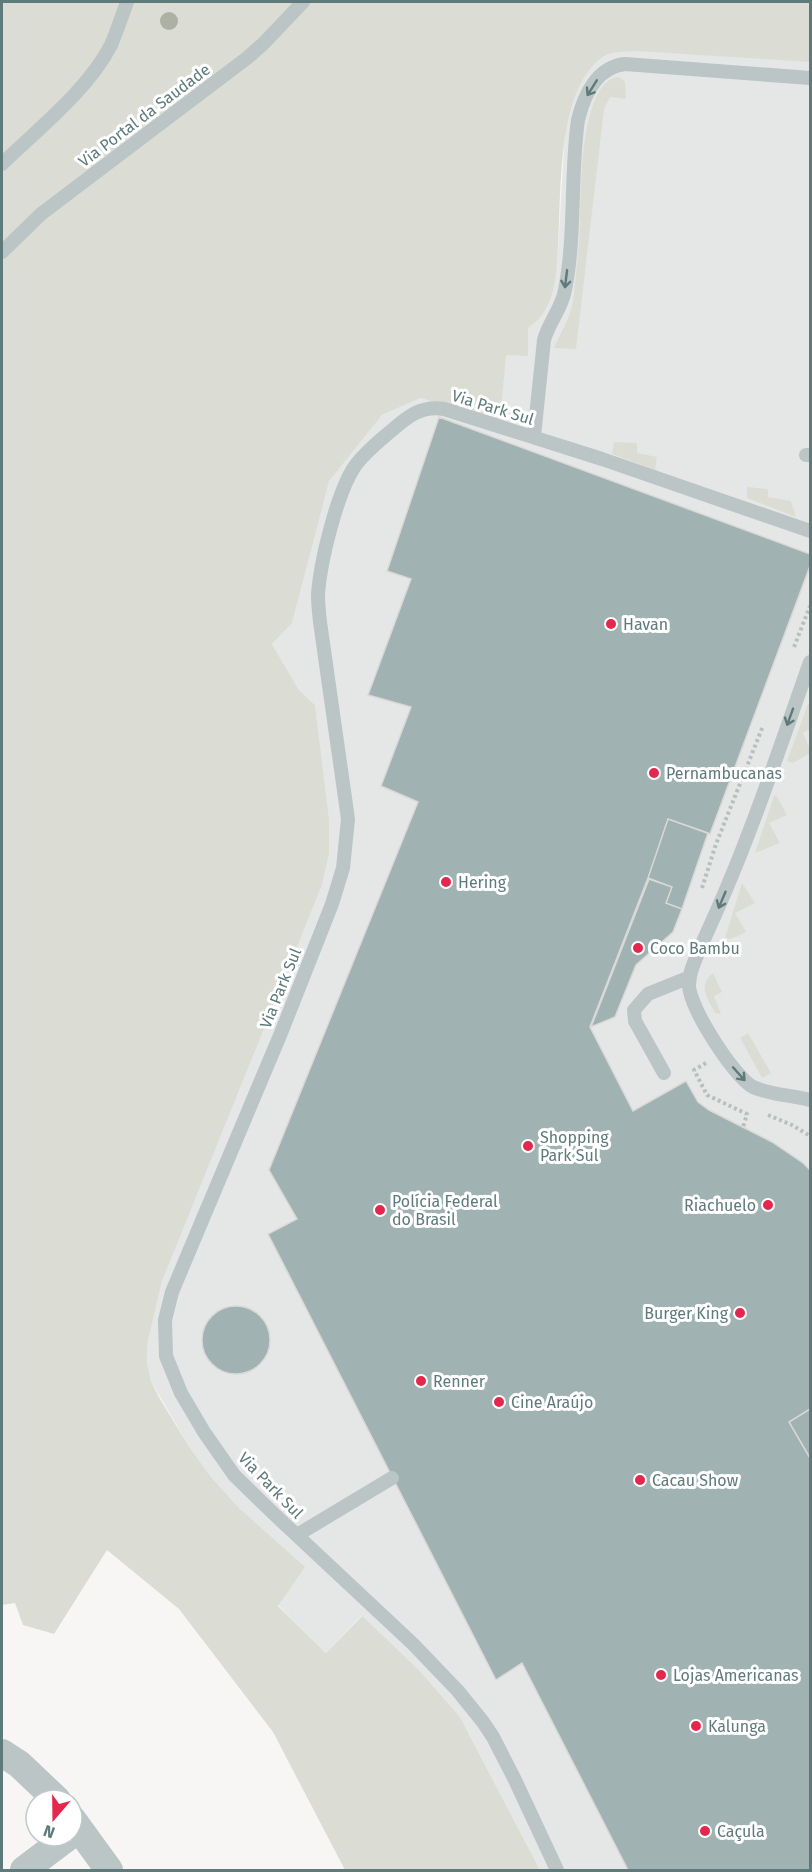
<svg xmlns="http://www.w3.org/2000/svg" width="812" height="1872" viewBox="0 0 812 1872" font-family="'Fira Sans',sans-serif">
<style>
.built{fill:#e5e7e6}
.green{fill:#dbddd4}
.building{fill:#a0b2b1;stroke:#d9d8d7;stroke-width:1.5}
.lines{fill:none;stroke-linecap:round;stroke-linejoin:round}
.path{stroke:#b8bfbf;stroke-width:4;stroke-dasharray:3 3;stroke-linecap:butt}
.service{stroke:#bbc5c5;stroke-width:14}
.minor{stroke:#bbc5c5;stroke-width:28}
.tree{fill:#adb1a4}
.oneway{stroke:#5e7a7a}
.poi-dot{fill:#e4284d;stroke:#fff;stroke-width:2}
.labels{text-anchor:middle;stroke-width:6;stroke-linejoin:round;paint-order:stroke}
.street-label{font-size:16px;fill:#5e7a7a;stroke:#fff}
.poi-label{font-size:16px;fill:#5e7a7a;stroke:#fff;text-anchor:start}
</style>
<rect width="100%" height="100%" fill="#f8f6f5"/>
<path class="built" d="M810,2V1870H540L460,1717L420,1671L361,1616L326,1653L278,1605L241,1510L211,1477L188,1445L151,1381L147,1363L148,1340L152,1319L162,1281L189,1209L322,885L326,867L329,854L315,705L299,690L272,644L292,622L327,484L343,459L382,415L421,398L557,266L565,131L579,40Z"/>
<path class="green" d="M2,2H810V62L635,51C624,52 613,51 604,56C596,61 590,69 585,76C558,118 561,196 558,246C557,268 556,293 544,312C540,319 534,323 528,328V356L506,355L500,421L421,398L382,415L329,481L292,623L272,644L299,690L315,705L329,820V854L322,885L162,1281L148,1340L147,1363L151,1381L160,1399L188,1445L211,1477L241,1510L305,1567L278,1606L326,1653L362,1616L420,1671L460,1717L540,1870H345L273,1732L179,1609L107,1550L54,1634L23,1625L15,1603L2,1605Z
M619,77L625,82L626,99L610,97L604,109L576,349L554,348C561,332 570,318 573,301C576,275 579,249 580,223C581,194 579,80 619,77Z
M614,442L637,443V453L657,457L655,470L612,454Z
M747,487L768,489V497L791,501L796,517L747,498Z
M810,703V729L803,733L810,749V753L793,763L787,761L808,704Z
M776,795L787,815L769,823L780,843L755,853L774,796Z
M742,883L755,903L735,913L746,932L731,939L725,938Z
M713,973L722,992L714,996L721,1014L715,1013C708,999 697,985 713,973Z
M748,1033L771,1073L762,1078L740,1038Z"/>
<path class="building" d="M439,417L810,554V566L710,834L668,819L648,878L590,1027L633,1111L686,1081L698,1102L709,1110L772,1142L803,1163L810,1170V1409L789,1422L810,1458V1870H628L522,1663L496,1680L268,1234L297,1219L269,1170L418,802L381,786L411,707L368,695L411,579L387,571Z
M668,819L708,833L682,909L666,903L672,887L648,878Z
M649,879L672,887L666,903L682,909L673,932L636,965L615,1017L591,1027Z
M202 1340a34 34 0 1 1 68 0a34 34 0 1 1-68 0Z
M810,1409V1458L789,1422Z"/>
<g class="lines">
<path class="path" d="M794,647L810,606
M702,888L716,844L763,726
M706,1063L694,1070L707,1095L747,1114L743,1127
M768,1115L792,1125L810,1136"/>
<path class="service" d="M2,164C38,129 88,90 111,45C117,31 122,16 127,2
M2,252L41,214L247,58L263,44L303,2
M534,436L544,340C549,322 562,308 565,290C576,234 570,176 578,120C584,95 597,67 625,64L810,78
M806,455H810
M810,662C784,735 760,809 730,880C721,902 711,924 701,946C696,958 689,971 689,985C689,1007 734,1077 753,1087C771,1095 792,1095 810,1100
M664,1073L635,1021L634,1010L648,994L690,977
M297,1535L392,1478
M557,1870L515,1780L493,1737L483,1722L458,1691L413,1644L273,1513L234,1475L204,1432L181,1393L166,1356L165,1320L172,1292L281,1033L332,904L343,868L348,819L320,622C319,613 318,604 318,595C320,563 337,492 355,466C365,452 378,442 391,431C407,417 421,405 444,409L602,459L810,531"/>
<path class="minor" d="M2,1753L19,1764L57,1800
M72,1819L109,1870
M24,1870L69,1836"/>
</g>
<circle class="tree" cx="169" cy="21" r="9"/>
<defs><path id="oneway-shaft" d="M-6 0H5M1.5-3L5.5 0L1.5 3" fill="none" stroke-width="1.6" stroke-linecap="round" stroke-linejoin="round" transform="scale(1.5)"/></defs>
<g class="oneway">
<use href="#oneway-shaft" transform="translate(592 88) rotate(122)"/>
<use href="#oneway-shaft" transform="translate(566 279) rotate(97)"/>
<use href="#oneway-shaft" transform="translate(790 717) rotate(110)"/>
<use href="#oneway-shaft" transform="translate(722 900) rotate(113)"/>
<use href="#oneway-shaft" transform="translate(739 1074) rotate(48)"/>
</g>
<g class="poi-dot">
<circle cx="611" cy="624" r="6"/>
<circle cx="654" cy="773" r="6"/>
<circle cx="446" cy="882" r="6"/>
<circle cx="638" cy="948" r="6"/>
<circle cx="528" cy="1146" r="6"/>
<circle cx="768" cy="1205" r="6"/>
<circle cx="380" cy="1210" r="6"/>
<circle cx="740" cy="1313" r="6"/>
<circle cx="421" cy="1381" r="6"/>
<circle cx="499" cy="1402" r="6"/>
<circle cx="640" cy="1480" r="6"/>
<circle cx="661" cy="1675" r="6"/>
<circle cx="696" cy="1726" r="6"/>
<circle cx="705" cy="1831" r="6"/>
</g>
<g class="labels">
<g class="street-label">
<text transform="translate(144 115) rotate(-37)" y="6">Via Portal da Saudade</text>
<text transform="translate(493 407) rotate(17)" y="6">Via Park Sul</text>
<text transform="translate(280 988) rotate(-68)" y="6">Via Park Sul</text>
<text transform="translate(271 1485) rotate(46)" y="6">Via Park Sul</text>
</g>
<g class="poi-label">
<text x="623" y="630">Havan</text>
<text x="666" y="779">Pernambucanas</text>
<text x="458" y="888">Hering</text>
<text x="650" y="954">Coco Bambu</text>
<text x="540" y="1143">Shopping<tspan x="540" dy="18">Park Sul</tspan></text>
<text x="392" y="1207">Polícia Federal<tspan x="392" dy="18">do Brasil</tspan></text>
<text x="756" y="1211" text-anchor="end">Riachuelo</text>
<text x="728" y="1319" text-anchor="end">Burger King</text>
<text x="433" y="1387">Renner</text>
<text x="511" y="1408">Cine Araújo</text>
<text x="652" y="1486">Cacau Show</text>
<text x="673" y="1681">Lojas Americanas</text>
<text x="708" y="1732">Kalunga</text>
<text x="717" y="1837">Caçula</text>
</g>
</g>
<rect width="812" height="1872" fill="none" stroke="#5e7a7a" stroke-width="6"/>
<g transform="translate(54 1818) rotate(200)"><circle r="28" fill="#ffffff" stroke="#bfcaca" stroke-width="1.5"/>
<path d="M0-4.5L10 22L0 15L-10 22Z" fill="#e4284d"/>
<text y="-9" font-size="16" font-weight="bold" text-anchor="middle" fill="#5e7a7a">N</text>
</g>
</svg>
